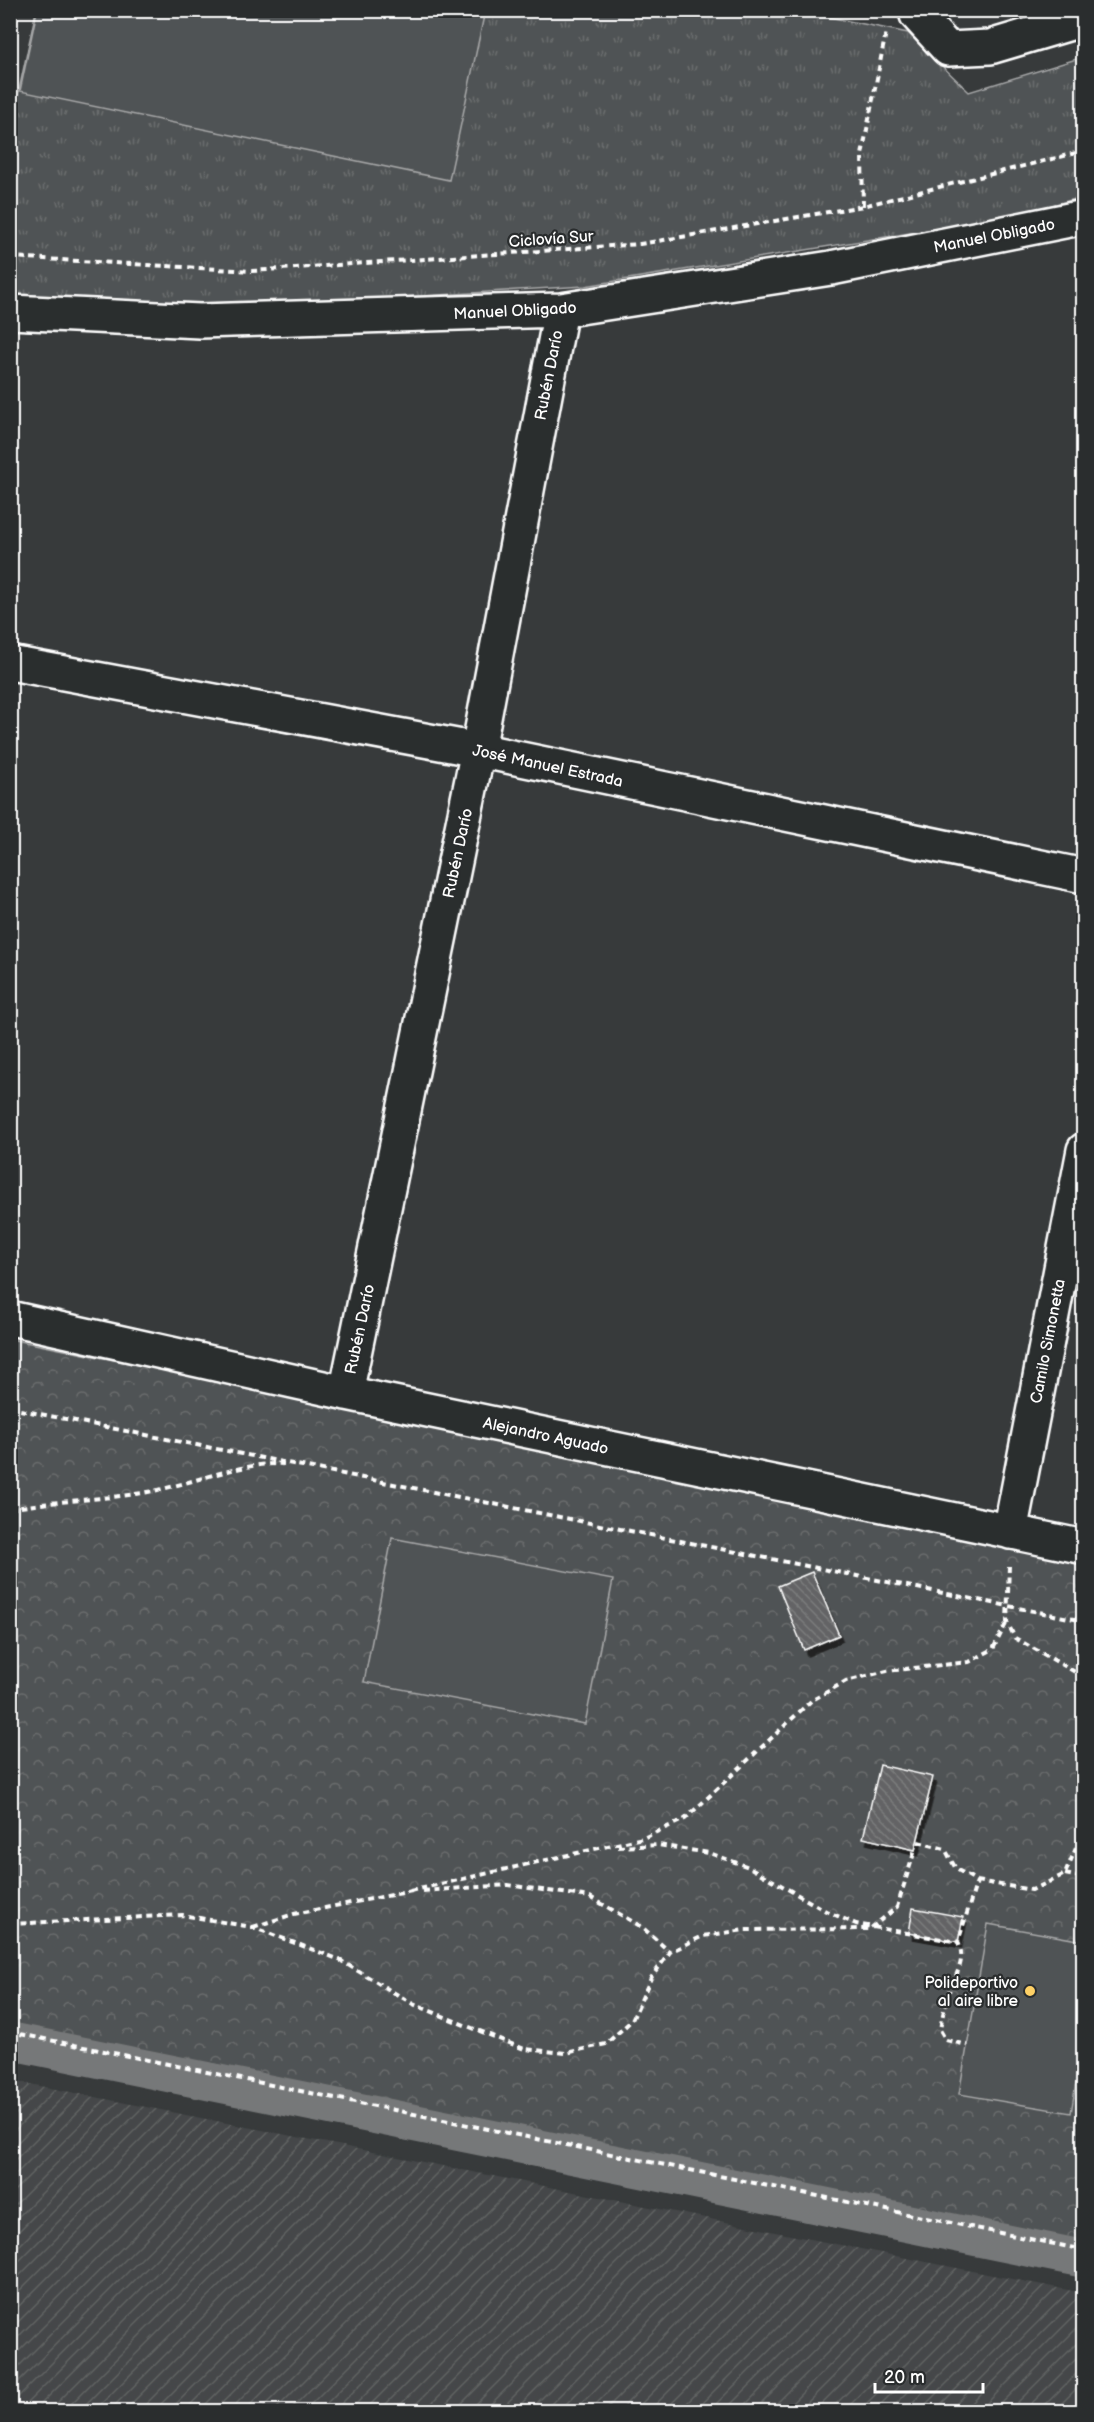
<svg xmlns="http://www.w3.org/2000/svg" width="1094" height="2422" viewBox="0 0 1094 2422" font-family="'Balsamiq Sans',sans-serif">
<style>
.industrial{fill:url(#industrial-furrows)}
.grass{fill:url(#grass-tufts);stroke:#a8a9aa;stroke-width:1.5}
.forest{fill:url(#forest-crowns);stroke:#a8a9aa;stroke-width:1.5}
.pitch{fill:#505354;stroke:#a8a9aa;stroke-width:1.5}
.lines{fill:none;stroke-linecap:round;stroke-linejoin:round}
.canal{stroke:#767879;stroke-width:38}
.building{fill:url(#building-back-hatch);stroke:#fff;stroke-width:1.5;filter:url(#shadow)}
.minor-casing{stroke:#fff;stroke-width:38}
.path{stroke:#fff;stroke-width:4;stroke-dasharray:6 4.5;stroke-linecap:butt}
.minor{stroke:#2a2d2e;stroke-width:33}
.poi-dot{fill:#ffd166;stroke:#2a2d2e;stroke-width:2}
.labels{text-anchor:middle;stroke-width:4.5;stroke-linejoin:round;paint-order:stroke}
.street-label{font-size:16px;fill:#fff;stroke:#2a2d2e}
.poi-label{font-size:16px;fill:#fff;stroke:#2a2d2e;text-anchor:end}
</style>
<defs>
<pattern id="industrial-furrows" width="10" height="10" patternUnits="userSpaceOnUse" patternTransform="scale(1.5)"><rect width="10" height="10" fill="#444748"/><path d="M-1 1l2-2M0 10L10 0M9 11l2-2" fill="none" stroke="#606363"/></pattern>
<pattern id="grass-tufts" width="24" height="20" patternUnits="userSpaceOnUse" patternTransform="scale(1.5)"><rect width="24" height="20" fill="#505354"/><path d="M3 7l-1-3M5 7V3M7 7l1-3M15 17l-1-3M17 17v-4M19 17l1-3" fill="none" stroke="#6a6d6e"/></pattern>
<pattern id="forest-crowns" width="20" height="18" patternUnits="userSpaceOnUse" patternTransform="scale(1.5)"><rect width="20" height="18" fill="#505354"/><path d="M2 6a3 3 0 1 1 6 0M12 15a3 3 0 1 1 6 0" fill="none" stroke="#6a6d6e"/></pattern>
<pattern id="building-back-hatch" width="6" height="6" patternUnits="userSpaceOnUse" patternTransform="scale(1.5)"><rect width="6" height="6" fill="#636465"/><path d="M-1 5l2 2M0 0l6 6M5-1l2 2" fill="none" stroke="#7a7b7c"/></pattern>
<filter id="shadow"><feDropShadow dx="3.5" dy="6" stdDeviation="0" flood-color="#0009"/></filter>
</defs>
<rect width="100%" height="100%" fill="#373a3b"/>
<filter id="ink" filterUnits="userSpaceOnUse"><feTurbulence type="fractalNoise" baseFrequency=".0167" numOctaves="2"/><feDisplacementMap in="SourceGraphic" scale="12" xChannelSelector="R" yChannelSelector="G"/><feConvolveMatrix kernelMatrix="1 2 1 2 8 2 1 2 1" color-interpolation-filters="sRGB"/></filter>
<g filter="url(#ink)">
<path class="industrial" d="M10,2080L1083,2293V2411H11Z"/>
<path class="grass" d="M36,11H799L908,33L969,92L1083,57V197L1002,218L585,286L273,305L11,298V113H14Z"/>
<path class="forest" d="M10,1339L1083,1556V2271L11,2053Z"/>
<path class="pitch" d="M37,11V10L485,11L449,180L20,91Z
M392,1538L613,1580L585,1724L364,1682Z
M988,1924L1083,1941V2041L1071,2113L959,2094Z"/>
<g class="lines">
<path class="canal" d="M10,2041L1084,2259"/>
</g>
<path class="building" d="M812,1572L839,1635L804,1650L778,1586Z
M880,1765L933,1777L915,1850L863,1838Z
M913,1908L963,1917L958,1942L909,1933Z"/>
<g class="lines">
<defs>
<path id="minor" d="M917,10V15L948,49L990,47L1084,19
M10,312L200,321L561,310L831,268L1084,217
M10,663L478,750L1084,876
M10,1318L346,1393L1084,1547
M346,1393L478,750L561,310
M1010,1532L1084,1150"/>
</defs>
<use href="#minor" class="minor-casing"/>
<path class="path" d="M863,206L862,155L886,32
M10,257L252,271L640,244L863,206L1084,151
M10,1408L1084,1621
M10,1509C56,1500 102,1500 148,1492C192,1484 239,1462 284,1464
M1009,1566L1007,1622L1015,1638L1084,1677
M918,1842L945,1849L956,1869L977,1881L958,1942
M618,1847L658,1845L709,1853L749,1867L826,1911L856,1924L958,1942C967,1961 955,1975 949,1992C945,2005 942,2017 940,2030L946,2040L967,2045
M1065,1874L1084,1878
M977,1881L1032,1890L1065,1874L1079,1841L1084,1820
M410,1891L643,1838L685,1819L811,1701L846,1681L887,1671L969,1662L993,1649L1007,1622
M423,1891L508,1885L590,1897L642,1927L670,1952
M10,1924L182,1915L252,1927L338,1959L413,2004L524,2049L566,2053L606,2044L632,2020L651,1978L670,1952L703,1936L745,1930L870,1929L897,1907L915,1850
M253,1927L294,1914L412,1891
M10,2032L1084,2250"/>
<use href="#minor" class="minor"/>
</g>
</g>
<circle class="poi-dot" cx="1030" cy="1991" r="6"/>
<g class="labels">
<g class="street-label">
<text transform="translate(994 235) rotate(-11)" y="6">Manuel Obligado</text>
<text transform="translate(551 238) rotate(-4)" y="6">Ciclovía Sur</text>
<text transform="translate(515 310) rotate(-3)" y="6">Manuel Obligado</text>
<text transform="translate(548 375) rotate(-79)" y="6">Rubén Darío</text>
<text transform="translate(548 765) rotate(12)" y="6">José Manuel Estrada</text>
<text transform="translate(457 853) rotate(-78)" y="6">Rubén Darío</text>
<text transform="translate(359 1329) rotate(-78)" y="6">Rubén Darío</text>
<text transform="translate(1047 1341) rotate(-79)" y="6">Camilo Simonetta</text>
<text transform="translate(546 1435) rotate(12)" y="6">Alejandro Aguado</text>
</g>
<g class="poi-label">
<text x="1018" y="1988">Polideportivo<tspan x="1018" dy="18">al aire libre</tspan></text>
</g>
</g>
<rect width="1094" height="2422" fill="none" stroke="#2a2d2e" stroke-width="36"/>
<rect x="18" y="18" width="1058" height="2386" fill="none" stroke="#fff" stroke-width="2" filter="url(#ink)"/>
<path d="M875 2383v9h108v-9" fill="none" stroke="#ffffff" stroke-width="3"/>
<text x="884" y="2383" font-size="18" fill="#ffffff" stroke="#2a2d2e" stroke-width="4.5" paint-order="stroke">20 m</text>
</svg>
